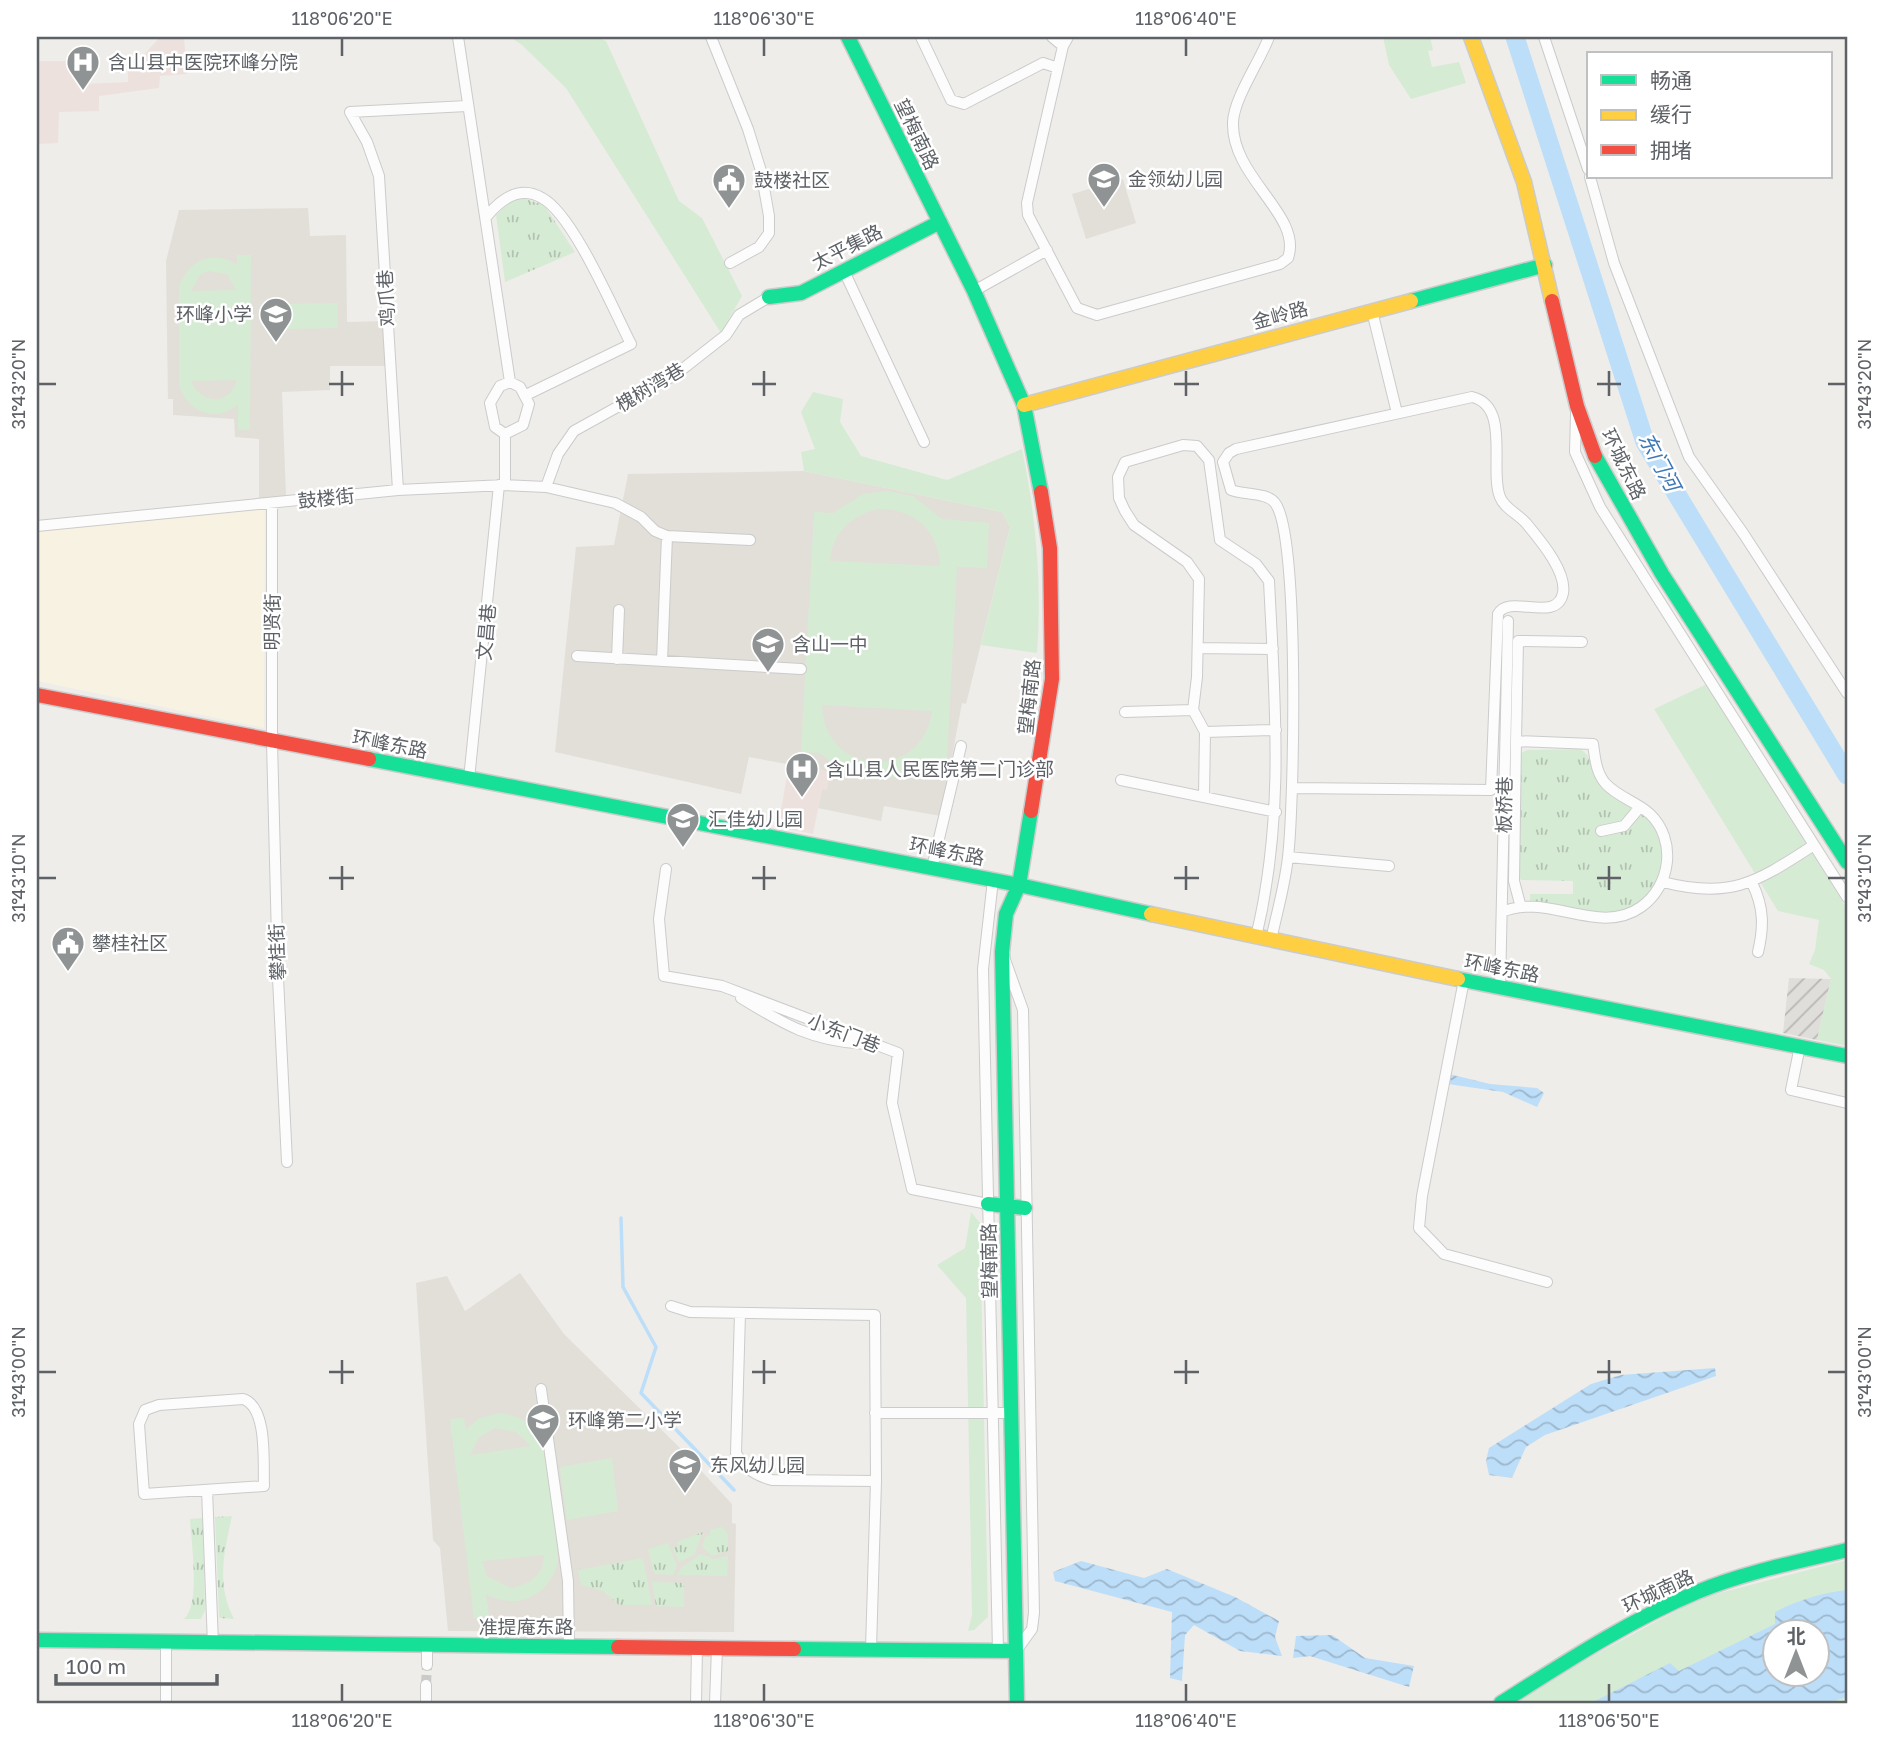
<svg xmlns="http://www.w3.org/2000/svg" width="1884" height="1740" viewBox="0 0 1884 1740" font-family="'Golos Text','Noto Sans SC',sans-serif">
<style>
.commercial{fill:#f7f2e2}
.industrial{fill:url(#industrial-furrows)}
.education{fill:#e2dfd8}
.medical{fill:#ede1de}
.grass{fill:url(#grass-tufts)}
.green{fill:#d6ebd4;fill-rule:evenodd}
.water{fill:url(#water-waves);fill-rule:evenodd}
.lines{fill:none;stroke-linecap:round;stroke-linejoin:round}
.stream{stroke:#bddef8;stroke-width:3.5}
.river{stroke:#bddef8;stroke-width:19}
.street-tunnel{stroke:#cacac8;stroke-width:10;stroke-dasharray:10 5;stroke-linecap:butt}
.street-casing{stroke:#cbcbcb;stroke-width:12}
.fast-casing{stroke:#cbcbcb;stroke-width:17}
.slow-casing{stroke:#cbcbcb;stroke-width:17}
.jam-casing{stroke:#cbcbcb;stroke-width:17}
.street{stroke:#fcfcfc;stroke-width:10}
.fast{stroke:#16e098;stroke-width:14}
.slow{stroke:#ffcf43;stroke-width:14}
.jam{stroke:#f24e42;stroke-width:14}
.ticks{fill:none;stroke:#5e6267;stroke-width:2.5}
.labels{text-anchor:middle;stroke-width:5;stroke-linejoin:round;paint-order:stroke}
.poi-label{font-size:19px;fill:#5e6267;stroke:#fff;text-anchor:start}
.street-label{font-size:19px;fill:#5e6267;stroke:#fff}
.water-label{font-size:21px;font-style:italic;fill:#3f78b7;stroke:#fff}
.neatline{fill:none;stroke:#5e6267;stroke-width:2.5}
.ticks-label{font-size:18px;text-anchor:middle;fill:#5e6267}
</style>
<defs>
<pattern id="industrial-furrows" width="10" height="10" patternUnits="userSpaceOnUse" patternTransform="scale(1.75)"><rect width="10" height="10" fill="#dfdeda"/><path d="M-1 1l2-2M0 10L10 0M9 11l2-2" fill="none" stroke="#b8b7b5"/></pattern>
<pattern id="grass-tufts" width="24" height="20" patternUnits="userSpaceOnUse" patternTransform="scale(1.75)"><rect width="24" height="20" fill="#d6ebd4"/><path d="M3 7l-1-3M5 7V3M7 7l1-3M15 17l-1-3M17 17v-4M19 17l1-3" fill="none" stroke="#b1c2b0"/></pattern>
<pattern id="water-waves" width="16" height="10" patternUnits="userSpaceOnUse" patternTransform="scale(1.75)"><rect width="16" height="10" fill="#bddef8"/><path d="M0 5q4-4 8 0t8 0" fill="none" stroke="#9db7cd"/></pattern>
</defs>
<rect width="100%" height="100%" fill="#eeede9"/>
<path class="commercial" d="M265,507L264,728L37,681V530Z"/>
<path class="industrial" d="M1789,978L1831,979L1817,1040L1783,1033Z"/>
<path class="education" d="M1123,179L1136,223L1086,239L1072,194Z
M308,208L310,236L346,235L347,322L385,321V366H330V390L282,392L286,496L259,499V439L235,437L234,419L173,415V399H168L166,261L179,210Z
M804,471L1002,512L1010,527L966,704L962,703L941,816L884,806L881,821L818,808L822,789L830,772L749,757L741,794L555,752L576,547L614,545L628,474Z
M520,1273L564,1334L679,1447L732,1504V1523L736,1524L734,1632L448,1631L440,1548L433,1540L416,1283L447,1276L465,1311Z"/>
<path class="medical" d="M160,37H184L187,74L160,76L159,88L99,96V111L59,112L58,143L37,144V61H80L81,84L128,82V61L143,56Z
M789,764L830,772L827,790L822,789L813,834L778,827Z"/>
<path class="grass" d="M522,198L544,205L575,252L505,282L496,215L511,201Z
M1580,749C1594,757 1589,770 1598,780C1615,798 1643,806 1655,828C1664,843 1667,863 1658,879C1631,932 1578,910 1530,902V894H1573V881L1521,880L1519,877L1521,753L1527,750Z
M232,1516C224,1552 216,1585 234,1619L220,1618L219,1613L215,1517Z
M203,1518L205,1610L201,1619H184C201,1604 191,1542 190,1519Z
M722,1527L728,1534V1551L712,1556L702,1547L705,1537L710,1535V1530Z
M703,1532L694,1555L679,1562L672,1548L678,1546L677,1542Z
M668,1543L677,1566L673,1575L654,1574L648,1549Z
M701,1554L714,1559L728,1556L727,1576L677,1575L682,1567Z
M643,1558L652,1605H619L603,1591L581,1585L578,1570Z
M652,1582L684,1583V1607L656,1606Z"/>
<path class="green" d="M510,37H595L606,41L679,201L702,218L742,296L721,333L566,88L522,45Z
M1383,37H1430L1433,50L1428,51L1432,67L1459,62L1466,83L1411,99L1389,65Z
M237,255H251L250,430H238V404C216,424 188,412 179,385V286C190,260 212,249 237,265ZM208,271L227,274L236,290L191,291L200,275ZM237,380C230,406 201,405 191,381Z
M338,303V328L288,329V304Z
M813,392L843,399L840,422L861,456L947,480L1022,449C1036,517 1042,583 1037,653L981,645L1010,527L1002,512L804,471L801,452L815,449L801,412Z
M888,491L913,496L942,519L989,523L987,568L957,567L947,760L929,759L898,777L873,780L848,775L820,753L801,752L814,512L833,513L863,494ZM878,509C913,508 939,530 940,566L830,561C832,533 851,515 878,509ZM822,706V705L932,711C923,782 825,778 822,706Z
M1709,683L1847,909V1046L1817,1040L1831,979L1824,970L1809,964L1815,950L1819,920L1778,911L1654,709Z
M971,1212L980,1223L988,1617L974,1630L968,1631L972,1615L966,1298L937,1265L965,1248Z
M499,1413C516,1415 531,1421 540,1437C551,1455 559,1540 558,1563C548,1596 518,1611 486,1594L489,1616L474,1618L450,1419L464,1418L466,1429L478,1419ZM495,1428L516,1432L531,1446L470,1455L479,1437ZM544,1555C544,1574 530,1585 511,1588L487,1576L482,1561Z
M612,1458L618,1511L567,1520L560,1467Z
M1847,1560V1703H1514L1594,1655L1700,1598ZM1776,1632H1818V1674H1776Z"/>
<path class="water" d="M1449,1074L1490,1084L1537,1088L1544,1093L1537,1107L1503,1092L1448,1084Z
M1715,1368L1716,1376L1545,1435L1526,1447L1512,1478L1489,1475L1486,1461L1489,1448L1591,1384L1621,1375Z
M1081,1561L1144,1578L1167,1569L1235,1597L1279,1621L1275,1637L1282,1656L1240,1651L1194,1625L1185,1635L1182,1681L1170,1678L1172,1612L1055,1581L1053,1572Z
M1847,1590V1697L1827,1703H1591L1670,1663L1679,1671L1775,1624V1612C1798,1600 1821,1593 1847,1590ZM1776,1632H1818V1674H1776Z
M1332,1635L1365,1658L1414,1666L1409,1687L1310,1656L1293,1658L1296,1636Z"/>
<g class="lines">
<path class="stream" d="M621,1218L623,1287L656,1347L641,1393L734,1490"/>
<path class="river" d="M1515,37L1645,442L1847,775"/>
<path class="street-tunnel" d="M426,1685L427,1665"/>
<defs>
<path id="street" d="M458,37L510,382
M711,37L748,129L761,171L769,216V233L759,247L730,263
M921,37L951,100L964,104L1043,63L1058,68
M1052,37L1063,46
M1068,37L1063,46L1027,203L1028,215L1077,308L1097,315L1280,264L1288,258C1303,215 1231,178 1233,122C1234,98 1260,61 1269,37
M1544,37L1588,169
M1590,177L1614,263L1689,457L1743,533L1847,693
M487,216C501,199 520,185 542,198C573,214 614,311 631,344L526,395
M844,271L924,442
M974,291L1047,250
M1372,311L1397,413
M1576,414L1575,452L1600,507L1847,897
M505,434L495,427L490,403L500,386L510,382L520,387L529,404L523,425L505,434V485
M546,487L558,454L574,431L675,375L726,335L739,315L769,297
M398,490L379,176L367,142L350,112L467,106
M272,503V742L278,978L287,1162
M37,526L398,490L505,485L546,487L615,503L641,517L655,531L667,536L750,540
M1198,648L1273,649
M577,656L801,669
M617,659L619,610
M662,661L667,536
M1125,712L1193,710
M1205,732L1276,730
M1516,741L1518,641L1582,642
M469,779L499,485
M1121,780L1276,812
M1204,796L1205,732L1193,710L1197,677L1199,579L1187,562L1134,525L1125,511L1119,498L1118,477L1125,462L1183,445L1197,446L1209,460L1220,540L1256,564L1269,581C1275,703 1285,817 1256,937
M1601,831L1624,826L1640,807
M1288,857L1389,866
M932,868L961,746
M666,869L659,919L664,976L722,986L898,1053L892,1103L912,1189L988,1204
M993,880L983,969L998,1651
M1663,882C1732,900 1758,881 1814,845
M1752,883C1764,907 1764,927 1758,952
M1502,912C1547,892 1599,937 1641,907C1671,886 1677,840 1650,814C1637,802 1618,797 1606,784C1596,773 1595,758 1593,744L1516,741L1514,881L1520,904
M1271,940C1277,912 1285,885 1288,857C1294,807 1300,534 1275,503C1267,492 1243,495 1231,490L1223,462L1229,453L1236,449L1472,397C1511,406 1489,470 1500,497C1504,508 1518,514 1526,523C1539,539 1567,571 1563,593C1557,624 1509,593 1498,614L1491,790L1292,788
M1004,957L1023,1010L1034,1613L1032,1629L1016,1651
M1464,980L1422,1196L1419,1228L1444,1254L1547,1282
M1500,988L1508,621
M741,998C785,1025 812,1041 865,1044
M1800,1046L1791,1090L1847,1103
M671,1306L690,1312L875,1315L876,1481L871,1649
M740,1313L736,1453C743,1468 757,1476 772,1480L876,1481
M541,1389L568,1581L569,1646
M243,1399C268,1407 263,1462 264,1486L144,1494L139,1424L145,1410L159,1405Z
M875,1413H1012
M207,1490L213,1644
M427,1665V1646
M166,1703V1643
M426,1703V1685
M696,1703L697,1648
M715,1703L717,1648"/>
<path id="fast" d="M848,37L974,291L1024,405L1041,492
M769,297L801,293L940,222
M1411,301L1545,265
M1595,456L1662,574L1847,862
M369,759L1019,885L1151,914
M1458,979L1847,1056
M988,1204L1025,1208
M37,1640L618,1647
M794,1649L1016,1651
M1017,1703L1002,952L1006,914L1019,885L1031,811
M1501,1703C1564,1663 1628,1621 1697,1592C1745,1572 1797,1562 1847,1550"/>
<path id="slow" d="M1471,37L1524,182L1552,301
M1024,405L1411,301
M1151,914L1458,979"/>
<path id="jam" d="M1552,301L1577,406L1595,456
M37,695L369,759
M1031,811L1052,679L1050,548L1041,492
M618,1647L794,1649"/>
</defs>
<use href="#street" class="street-casing"/>
<use href="#fast" class="fast-casing"/>
<use href="#slow" class="slow-casing"/>
<use href="#jam" class="jam-casing"/>
<use href="#street" class="street"/>
<use href="#fast" class="fast"/>
<use href="#slow" class="slow"/>
<use href="#jam" class="jam"/>
</g>
<path class="ticks" d="M342,38V56M764,38V56M1186,38V56M342,371V396M764,371V396M1186,371V396M1609,371V396M38,384H56M329,384H354M752,384H776M1174,384H1199M1597,384H1621M1828,384H1846M342,866V890M764,866V890M1186,866V890M1609,866V890M38,878H56M329,878H354M752,878H776M1174,878H1199M1597,878H1621M1828,878H1846M342,1360V1384M764,1360V1384M1186,1360V1384M1609,1360V1384M38,1372H56M329,1372H354M752,1372H776M1174,1372H1199M1597,1372H1621M1828,1372H1846M342,1684V1702M764,1684V1702M1186,1684V1702M1609,1684V1702"/>
<defs>
<symbol id="hospital-pin" viewBox="-11 -11 22 30"><path d="M0 17L-7.5 6A9.5 9.5 0 1 1 7.5 6Z" fill="#909394" stroke="#fff"/><path d="M-5-5h3v3.5h4V-5h3V5h-3V1.5h-4V5h-3Z" fill="#fff"/></symbol>
<symbol id="school-pin" viewBox="-11 -11 22 30"><path d="M0 17L-7.5 6A9.5 9.5 0 1 1 7.5 6Z" fill="#909394" stroke="#fff"/><path d="M0-5L7-2L0 1L-7-2ZM-4 1L0 2.5L4 1V4Q0 6-4 4Z" fill="#fff"/></symbol>
<symbol id="civic-pin" viewBox="-11 -11 22 30"><path d="M0 17L-7.5 6A9.5 9.5 0 1 1 7.5 6Z" fill="#909394" stroke="#fff"/><path d="M-.6-6.5H3V-4.5H.6V-3L4-1V1h2V6H-6V1h2V-1L-.6-3ZM-1.2 2.5V6h2.4V2.5Z" fill="#fff"/></symbol>
</defs>
<g fill-rule="evenodd">
<use href="#hospital-pin" x="64" y="43" width="38" height="52"/>
<use href="#school-pin" x="1085" y="160" width="38" height="52"/>
<use href="#civic-pin" x="710" y="161" width="38" height="52"/>
<use href="#school-pin" x="257" y="295" width="38" height="52"/>
<use href="#school-pin" x="749" y="625" width="38" height="52"/>
<use href="#hospital-pin" x="783" y="750" width="38" height="52"/>
<use href="#school-pin" x="664" y="800" width="38" height="52"/>
<use href="#civic-pin" x="49" y="924" width="38" height="52"/>
<use href="#school-pin" x="524" y="1401" width="38" height="52"/>
<use href="#school-pin" x="666" y="1446" width="38" height="52"/>
</g>
<g class="labels">
<g class="poi-label">
<text x="108" y="69">含山县中医院环峰分院</text>
<text x="1128" y="186">金领幼儿园</text>
<text x="754" y="187">鼓楼社区</text>
<text x="252" y="321" text-anchor="end">环峰小学</text>
<text x="792" y="651">含山一中</text>
<text x="826" y="776">含山县人民医院第二门诊部</text>
<text x="708" y="826">汇佳幼儿园</text>
<text x="92" y="950">攀桂社区</text>
<text x="568" y="1427">环峰第二小学</text>
<text x="710" y="1472">东风幼儿园</text>
</g>
<g class="street-label">
<text transform="translate(917 134) rotate(64)" y="7">望梅南路</text>
<text transform="translate(847 247) rotate(-27)" y="7">太平集路</text>
<text transform="translate(386 298) rotate(-93)" y="7">鸡爪巷</text>
<text transform="translate(1280 315) rotate(-15)" y="7">金岭路</text>
<text transform="translate(650 387) rotate(-31)" y="7">槐树湾巷</text>
<text transform="translate(1624 464) rotate(64)" y="7">环城东路</text>
<text transform="translate(326 498) rotate(-6)" y="7">鼓楼街</text>
<text transform="translate(272 622) rotate(-90)" y="7">明贤街</text>
<text transform="translate(486 632) rotate(-85)" y="7">文昌巷</text>
<text transform="translate(1029 697) rotate(-84)" y="7">望梅南路</text>
<text transform="translate(390 744) rotate(11)" y="7">环峰东路</text>
<text transform="translate(1504 805) rotate(-89)" y="7">板桥巷</text>
<text transform="translate(947 851) rotate(11)" y="7">环峰东路</text>
<text transform="translate(277 952) rotate(-92)" y="7">攀桂街</text>
<text transform="translate(1502 968) rotate(11)" y="7">环峰东路</text>
<text transform="translate(844 1033) rotate(21)" y="7">小东门巷</text>
<text transform="translate(989 1261) rotate(-91)" y="7">望梅南路</text>
<text transform="translate(1658 1591) rotate(-25)" y="7">环城南路</text>
<text x="526" y="1634">准提庵东路</text>
</g>
<g class="water-label">
<text transform="translate(1659 462) rotate(62)" y="7">东门河</text>
</g>
</g>
<rect width="1884" height="1740" fill="none" stroke="#ffffff" stroke-width="77"/>
<rect x="1587" y="52" width="245" height="126" fill="#ffffff" stroke="#bfc0c2" stroke-width="2"/>
<rect x="1601" y="75" width="35" height="10" fill="#16e098" stroke="#bfc0c2" stroke-width="2"/>
<text x="1650" y="88" font-size="21" fill="#5e6267">畅通</text>
<rect x="1601" y="110" width="35" height="10" fill="#ffcf43" stroke="#bfc0c2" stroke-width="2"/>
<text x="1650" y="122" font-size="21" fill="#5e6267">缓行</text>
<rect x="1601" y="145" width="35" height="10" fill="#f24e42" stroke="#bfc0c2" stroke-width="2"/>
<text x="1650" y="158" font-size="21" fill="#5e6267">拥堵</text>
<g transform="translate(1796 1653)"><circle r="33" fill="#ffffff" stroke="#bfc0c2" stroke-width="2"/>
<path d="M0-5L12 26L0 18L-12 26Z" fill="#909394"/>
<text y="-10" font-size="19" font-weight="bold" text-anchor="middle" fill="#5e6267">北</text>
</g>
<path d="M56 1674v10h161v-10" fill="none" stroke="#5e6267" stroke-width="3.5"/>
<text x="66" y="1674" font-size="21" fill="#5e6267" stroke="#ffffff" stroke-width="5" paint-order="stroke">100 m</text>
<rect x="38" y="38" width="1808" height="1664" class="neatline"/>
<g class="ticks-label">
<text x="342" y="25">118°06'20"E</text>
<text x="764" y="25">118°06'30"E</text>
<text x="1186" y="25">118°06'40"E</text>
<text transform="translate(19 384) rotate(-90)" y="6">31°43'20"N</text>
<text transform="translate(1865 384) rotate(-90)" y="6">31°43'20"N</text>
<text transform="translate(19 878) rotate(-90)" y="6">31°43'10"N</text>
<text transform="translate(1865 878) rotate(-90)" y="6">31°43'10"N</text>
<text transform="translate(19 1372) rotate(-90)" y="6">31°43'00"N</text>
<text transform="translate(1865 1372) rotate(-90)" y="6">31°43'00"N</text>
<text x="342" y="1727">118°06'20"E</text>
<text x="764" y="1727">118°06'30"E</text>
<text x="1186" y="1727">118°06'40"E</text>
<text x="1609" y="1727">118°06'50"E</text>
</g>
</svg>
